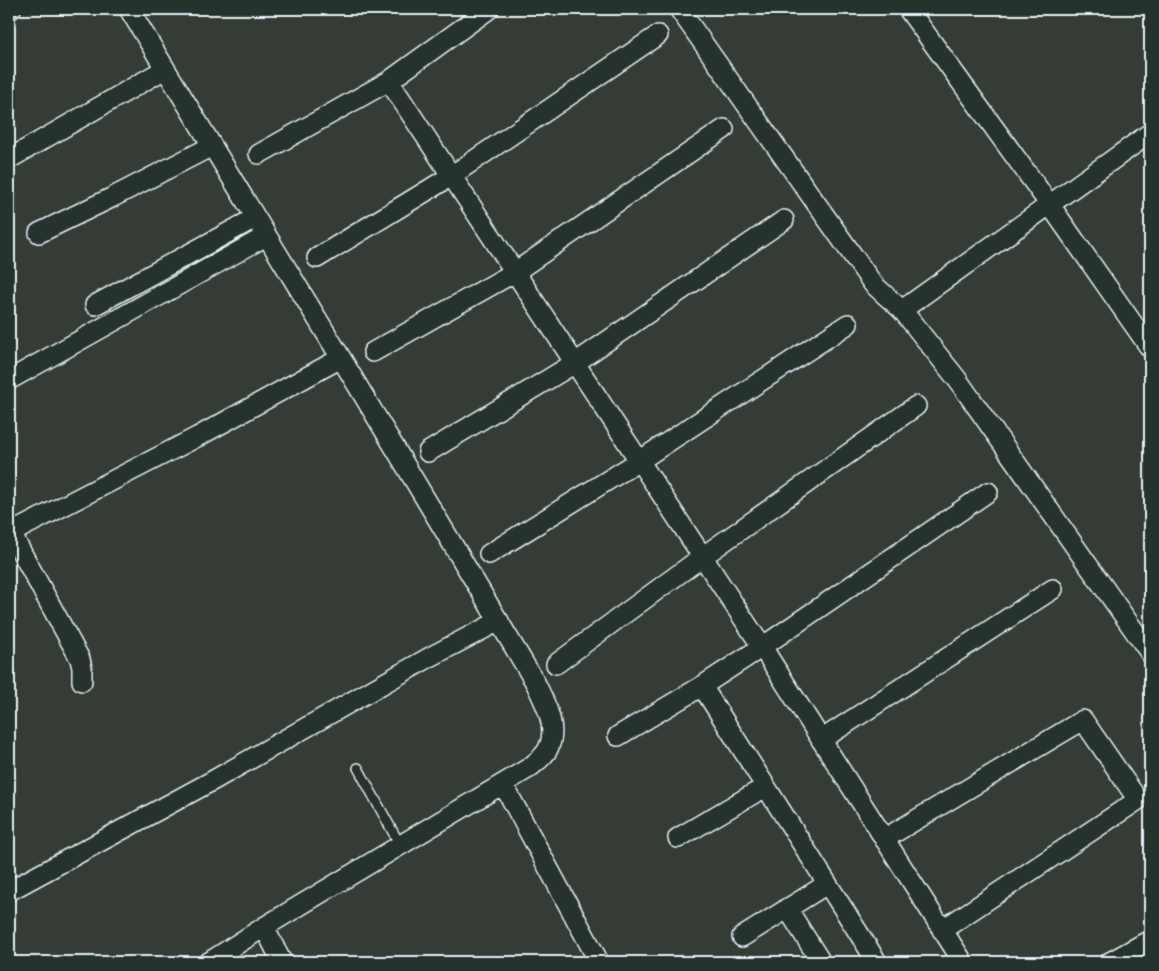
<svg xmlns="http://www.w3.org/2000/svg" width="1159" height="971" viewBox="0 0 1159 971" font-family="Delius,sans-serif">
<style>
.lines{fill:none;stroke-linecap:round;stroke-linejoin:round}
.service-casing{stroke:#e8f1f8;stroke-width:12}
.minor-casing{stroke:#e8f1f8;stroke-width:22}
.service{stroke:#26332d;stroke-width:9}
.minor{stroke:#26332d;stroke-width:19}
</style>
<rect width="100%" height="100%" fill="#343c35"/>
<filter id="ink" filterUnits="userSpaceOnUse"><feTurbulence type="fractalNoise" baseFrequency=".02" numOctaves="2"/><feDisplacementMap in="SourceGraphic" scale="10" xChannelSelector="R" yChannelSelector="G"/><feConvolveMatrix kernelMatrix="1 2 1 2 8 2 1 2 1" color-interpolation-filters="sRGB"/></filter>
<g filter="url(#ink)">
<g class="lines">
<defs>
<path id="service" d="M358,768L400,845"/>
<path id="minor" d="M129,9L341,358L535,682C544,701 559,727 548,749C544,757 536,762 529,768L264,927L209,962
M679,9L873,284L885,295L902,310L957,379L1150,653
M908,9L1050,205L1150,348
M9,10L11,9
M389,81L762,647L702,686L618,736
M259,154L389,81L489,9
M9,159L165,69
M39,233L111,198L212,146
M317,258L451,176L658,35
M95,305L255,218
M902,310L1150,133
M373,352L515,272L724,129
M9,380L266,236
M428,452L575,363L784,220
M11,533L80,659L82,668V681
M9,534L197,437L341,358
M489,554L639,461L848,324
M556,664L702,557L916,406
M702,686L877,962
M821,740L1053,589
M503,784L599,962
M678,838L765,787
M884,839L1083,720L1138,800L942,930
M9,891L212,781L430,657L499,621
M787,908L821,962
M264,927L282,962
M742,937L827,884
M963,962L762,647L988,492
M1110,962L1150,940"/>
</defs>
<use href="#service" class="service-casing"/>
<use href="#minor" class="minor-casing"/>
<use href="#service" class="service"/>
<use href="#minor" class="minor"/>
</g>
</g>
<rect width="1159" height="971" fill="none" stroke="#26332d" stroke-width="30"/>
<rect x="15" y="15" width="1129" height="941" fill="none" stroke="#e8f1f8" stroke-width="2" filter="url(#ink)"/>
</svg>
